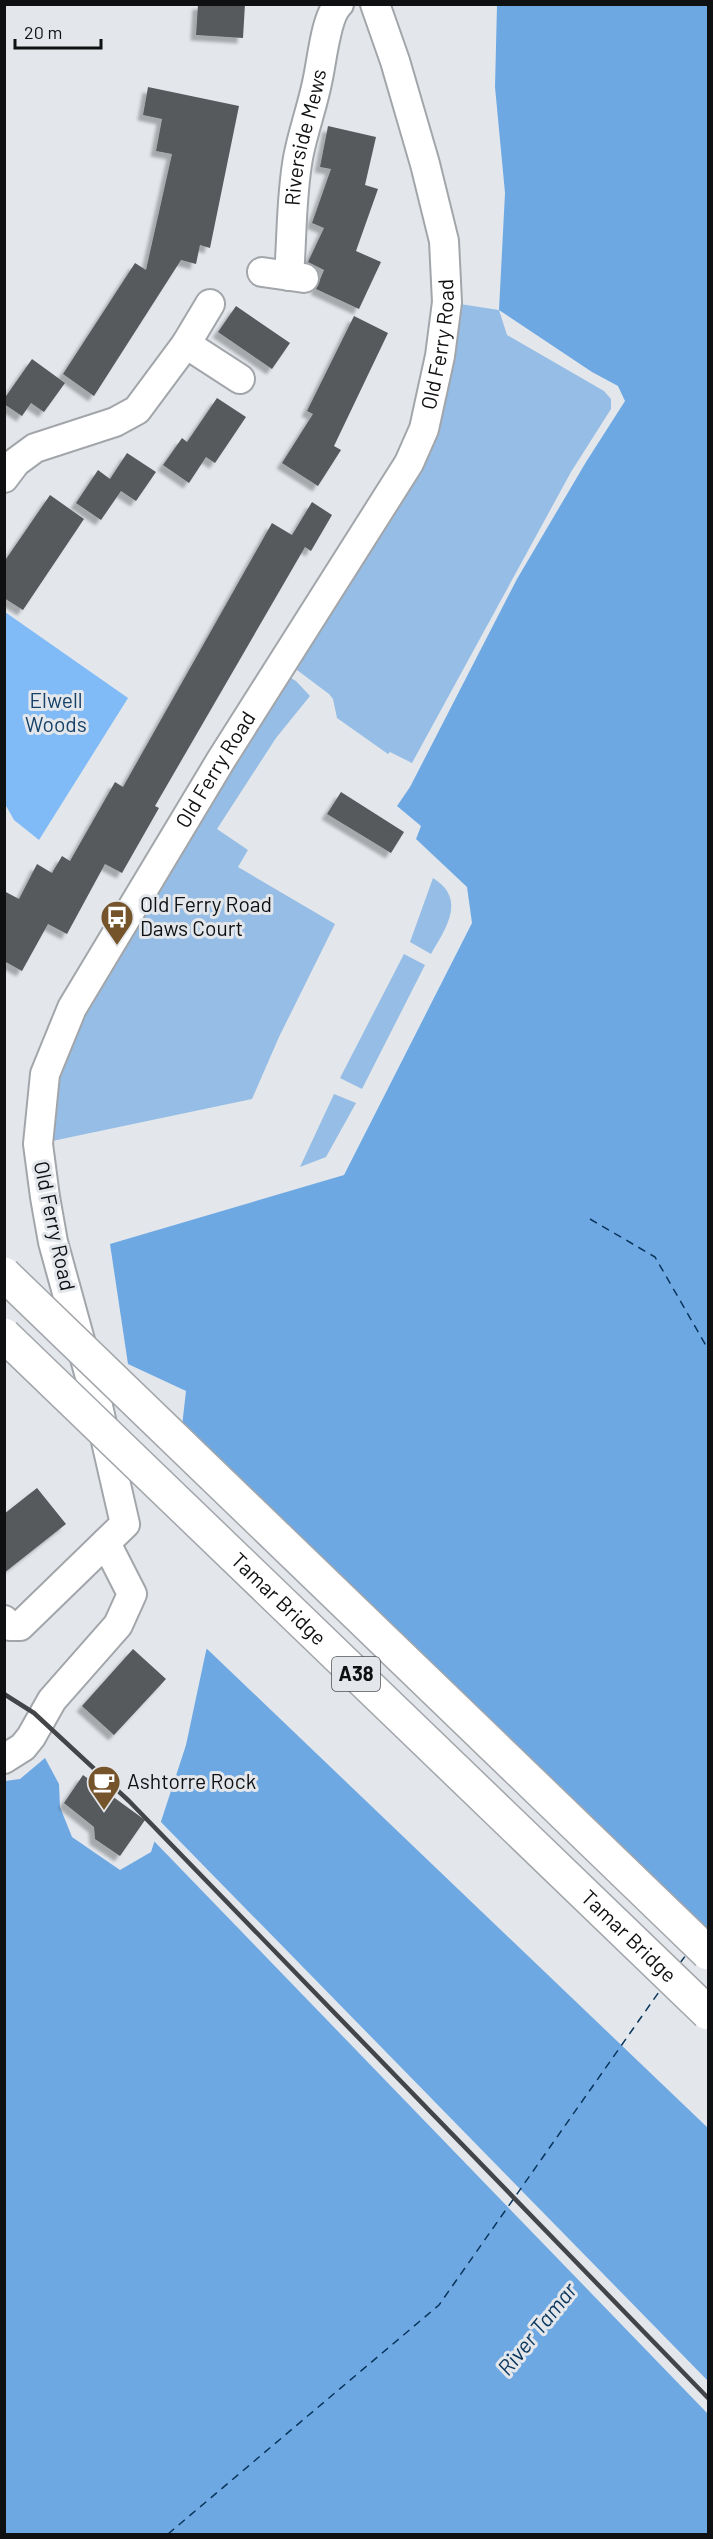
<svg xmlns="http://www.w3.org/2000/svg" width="713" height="2539" viewBox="0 0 713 2539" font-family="Barlow,sans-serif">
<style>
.green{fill:#96bde5}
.forest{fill:#80bbf7}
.water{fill:#6ea8e3}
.pier{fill:#e3e7eb}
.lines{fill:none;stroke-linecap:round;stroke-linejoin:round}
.ferry{stroke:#09355b;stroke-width:1.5;stroke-dasharray:8 6;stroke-linecap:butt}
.building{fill:#565a5d;filter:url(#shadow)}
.minor-casing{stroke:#a2a6aa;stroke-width:32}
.minor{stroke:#fff;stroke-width:28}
.rail{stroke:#434548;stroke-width:4.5}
.trunk-bridge-casing{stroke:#a2a6aa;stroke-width:36;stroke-linecap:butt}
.trunk-bridge{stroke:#fff;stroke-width:33}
.labels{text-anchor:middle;stroke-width:6;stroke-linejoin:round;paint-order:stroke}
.shield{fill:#e3e7eb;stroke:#4f5053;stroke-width:1.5}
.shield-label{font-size:20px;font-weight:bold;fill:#0f1012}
.street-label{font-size:21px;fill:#0f1012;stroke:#e3e7eb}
.park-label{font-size:21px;fill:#174168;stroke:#e3e7eb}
.poi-label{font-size:21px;fill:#0f1012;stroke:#e3e7eb;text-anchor:start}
.water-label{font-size:22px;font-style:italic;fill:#09355b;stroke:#e3e7eb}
</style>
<defs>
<filter id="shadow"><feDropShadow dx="-5.5" dy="5.5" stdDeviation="1.5" flood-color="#0004"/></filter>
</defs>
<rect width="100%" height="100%" fill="#e3e7eb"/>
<path class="green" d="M447,302L499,310L507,335L604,391L611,399V409L571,472L412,763L390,752L388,754L337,718L333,699L329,694L285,661L393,490Z
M279,671L296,681L310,696L276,738L217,829L248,850L238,867L335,924L279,1037L252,1099L38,1144L44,1079Z
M433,878C467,899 446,928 431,954L410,942Z
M404,954L425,965L362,1089L340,1078Z
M334,1094L356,1103L326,1157L300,1167Z"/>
<path class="forest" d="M5,612L128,698L39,840L14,820L5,804Z"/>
<path class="water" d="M497,5H708V2534H5V1781L20,1779L45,1758L59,1784L60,1807L72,1837L120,1870L151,1852L186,1745L206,1651L223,1599L236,1570L181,1435L186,1391L128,1364L110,1244L344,1175L472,923L467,887L416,839L421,826L397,806L410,787L517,579L586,462L625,401L618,386L592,372L499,310L505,193L495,87Z"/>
<path class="pier" d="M182,1445L708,1953V2128L204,1646L220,1598L233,1569Z
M158,1819L708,2381V2414L152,1839Z"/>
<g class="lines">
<path class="ferry" d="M590,1219L655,1257L708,1349
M680,1963L686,1955
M168,2534L439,2305L661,1989"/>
</g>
<path class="building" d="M198,4H245L243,38L196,35Z
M148,87L239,106L210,248L200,245L196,264L181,260L94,396L63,374L135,263L146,270L172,154L156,151L162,119L143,115Z
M328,126L376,137L365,185L378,189L356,251L381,262L359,309L316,289L324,270L308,262L324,228L312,223L331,169L320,167Z
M236,306L290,343L272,369L218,332Z
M354,316L388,333L334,446L341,450L318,486L282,463L313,414L307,411Z
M32,359L65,383L44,412L31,403L22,416L4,404V399Z
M217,398L246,417L215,463L206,457L189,483L163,465L182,438L187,442Z
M127,453L156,472L136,501L121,491L101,520L76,503L98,470L110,479Z
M50,495L84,519L23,610L4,598V562Z
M312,502L332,515L311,551L305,547L155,806L159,808L122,873L105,864L67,934L48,924L22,971L4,961V891L19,899L37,864L52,873L62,856L70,861L115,782L123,787L272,523L292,535Z
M341,792L404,832L391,853L327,814Z
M37,1488L66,1524L4,1573V1514Z
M133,1649L166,1679L114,1735L82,1706Z
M83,1775L145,1820L120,1856L95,1839L94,1827L64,1803Z"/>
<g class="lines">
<defs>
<g id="minor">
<path d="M262,272L304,278"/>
<path id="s1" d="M289,276C292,237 291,197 298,158C303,131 313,105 318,78C322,60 326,16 339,4"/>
<path d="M186,344L240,379"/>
<path d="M4,478L16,462L35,448L115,422L137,410L186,344L210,304"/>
<path id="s2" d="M4,1620L10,1626H20L125,1524L97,1402L53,1242L45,1197L38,1144L45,1074L72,1008L221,760L409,463L424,429L440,356L447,302L444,241L425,164L395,61L375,4"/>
<path d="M4,1759L23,1747L31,1737L52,1700L118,1625L132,1594L106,1543"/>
</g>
</defs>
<use href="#minor" class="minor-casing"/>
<use href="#minor" class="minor"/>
<path class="rail" d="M4,1694L34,1713L129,1801L708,2398"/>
<defs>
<g id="trunk-bridge">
<path d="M4,1274L708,1953"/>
<path id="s3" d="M4,1335L708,2013"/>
</g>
</defs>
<use href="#trunk-bridge" class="trunk-bridge-casing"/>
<use href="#trunk-bridge" class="trunk-bridge"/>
</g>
<defs>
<symbol id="bus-pin" viewBox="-11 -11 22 30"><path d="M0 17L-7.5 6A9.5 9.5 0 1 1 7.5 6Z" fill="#75542b" stroke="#e3e7eb"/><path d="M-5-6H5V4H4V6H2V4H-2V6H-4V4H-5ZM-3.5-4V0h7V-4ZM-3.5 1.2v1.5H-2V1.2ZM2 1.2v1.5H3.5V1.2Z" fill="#fff"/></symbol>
<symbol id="cafe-pin" viewBox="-11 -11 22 30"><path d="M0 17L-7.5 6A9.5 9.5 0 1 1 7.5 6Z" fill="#75542b" stroke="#e3e7eb"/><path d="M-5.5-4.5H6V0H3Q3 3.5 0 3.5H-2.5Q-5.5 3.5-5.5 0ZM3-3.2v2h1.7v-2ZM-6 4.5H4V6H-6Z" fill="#fff"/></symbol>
</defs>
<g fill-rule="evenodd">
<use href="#bus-pin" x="98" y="898" width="38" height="52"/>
<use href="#cafe-pin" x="85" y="1763" width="38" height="52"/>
</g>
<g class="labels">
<rect class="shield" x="332" y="1657" width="48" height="34" rx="4.5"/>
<g class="shield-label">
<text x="356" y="1681">A38</text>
</g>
<g class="street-label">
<text dy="7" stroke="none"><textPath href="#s1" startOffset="140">Riverside Mews</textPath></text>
<text dy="7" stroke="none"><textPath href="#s2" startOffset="1461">Old Ferry Road</textPath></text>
<text dy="7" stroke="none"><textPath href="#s2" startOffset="975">Old Ferry Road</textPath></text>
<text transform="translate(54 1226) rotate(78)" y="7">Old Ferry Road</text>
<text dy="7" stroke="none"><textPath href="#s3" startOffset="381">Tamar Bridge</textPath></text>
<text dy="7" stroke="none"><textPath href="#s3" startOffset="867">Tamar Bridge</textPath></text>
</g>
<g class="park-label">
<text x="56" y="708">Elwell<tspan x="56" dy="24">Woods</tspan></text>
</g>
<g class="poi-label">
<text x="140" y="912">Old Ferry Road<tspan x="140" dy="24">Daws Court</tspan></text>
<text x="127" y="1789">Ashtorre Rock</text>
</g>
<g class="water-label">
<text transform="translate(537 2329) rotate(-51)" y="8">River Tamar</text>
</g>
</g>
<rect width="713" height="2539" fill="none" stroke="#0f1012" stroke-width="12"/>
<path d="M15 39v9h86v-9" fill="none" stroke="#0f1012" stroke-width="3"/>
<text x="24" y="39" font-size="18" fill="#0f1012" stroke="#e3e7eb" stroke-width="4.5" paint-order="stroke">20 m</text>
</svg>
